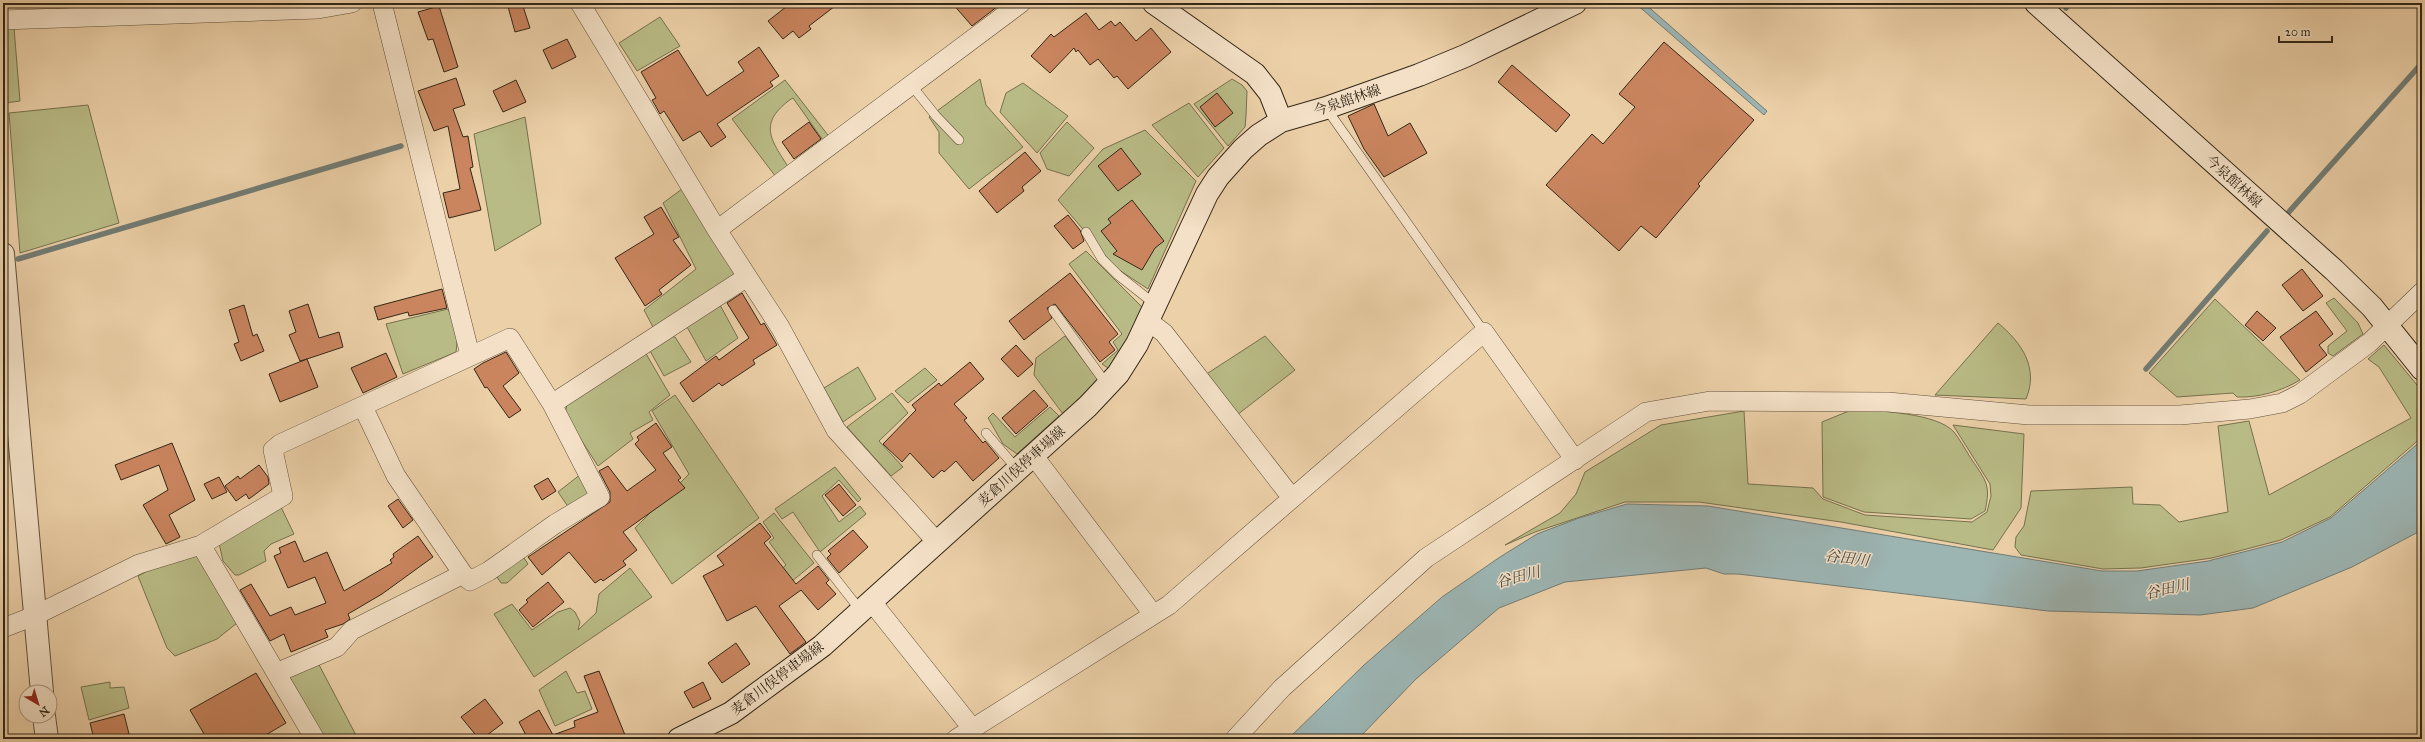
<svg xmlns="http://www.w3.org/2000/svg" width="2425" height="742" viewBox="0 0 2425 742" font-family="'IM FELL Great Primer','Noto Serif JP',serif">
<style>
.green{fill:#b9bb86;stroke:#76714e}
.water{fill:#9cb4b2;stroke:#727c74}
.lines{fill:none;stroke-linecap:round;stroke-linejoin:round}
.stream{stroke:#727c74;stroke-width:5.5}
.building{fill:#ca855f;stroke:#332717}
.service-casing{stroke:#61513b;stroke-width:10}
.minor-casing{stroke:#61513b;stroke-width:20}
.tertiary-casing{stroke:#61513b;stroke-width:24}
.secondary-casing{stroke:#332717;stroke-width:24}
.service{stroke:#f3e0c6;stroke-width:9}
.minor{stroke:#f3e0c6;stroke-width:19}
.tertiary{stroke:#f3e0c6;stroke-width:22}
.secondary{stroke:#f3e0c6;stroke-width:22}
.labels{text-anchor:middle;stroke-width:3;stroke-linejoin:round;paint-order:stroke}
.street-label{font-size:14px;fill:#332717;stroke:#f3e0c6}
.water-label{font-size:15px;font-style:italic;fill:#4d4a3e;stroke:#f3e0c6}
</style>
<rect width="100%" height="100%" fill="#ecd0a8"/>
<filter id="stains"><feTurbulence type="fractalNoise" baseFrequency=".005" numOctaves="4"/><feColorMatrix values="0 0 0 0 .2 0 0 0 0 .09 0 0 0 0 .02 0 0 0 .5 -.17"/></filter>
<radialGradient id="worn" r=".72"><stop offset=".6" stop-color="#630" stop-opacity="0"/><stop offset="1" stop-color="#630" stop-opacity=".3"/></radialGradient>
<path class="green" d="M660,17L680,46L637,71L619,43Z
M8,27L14,28L20,101L5,103L3,31Z
M980,79L986,105L1023,147L969,189L939,153V132L929,117Z
M1232,79L1242,85L1247,91L1246,116L1245,127L1228,146L1194,104Z
M785,80L831,139L825,143L793,98L791,99C758,123 770,139 789,168L776,177L732,119Z
M1023,83L1068,116L1037,153L1000,112L1006,93Z
M1189,103L1224,148L1198,177L1152,125Z
M88,105L119,223L20,253L9,113Z
M525,117L541,224L495,251L474,134Z
M1067,122L1094,148L1069,176L1047,169L1040,153Z
M1145,130L1196,181L1148,289L1116,268L1058,200L1103,149Z
M682,189L735,274L654,329L644,310L696,269L663,203Z
M1086,251L1143,308L1128,340L1108,368L1102,364L1118,350L1113,342L1122,334L1069,264Z
M2334,298L2358,323L2363,334L2333,356L2328,353V346L2347,331L2326,303Z
M2215,299L2300,380C2282,391 2258,398 2237,397L2233,393L2177,397L2149,373Z
M720,305L738,338L706,361L687,327Z
M448,309L458,334L456,352L403,374L386,324Z
M1998,323C2022,343 2039,368 2026,399L1935,395Z
M670,336L675,337L691,362L664,376L649,349Z
M1065,336L1098,380L1063,414L1034,375L1036,358Z
M1265,336L1295,370L1237,415L1205,375Z
M2384,345L2422,391V437L2330,517L2281,540L2212,558L2141,568L2103,569L2021,555L2015,547L2016,537L2024,526L2031,491L2132,487L2133,504L2160,505L2179,522L2228,512L2218,426L2249,421L2269,495L2411,418L2379,367L2368,359Z
M645,352L670,395L649,412L653,420L630,433L633,439L598,466L565,415L567,403Z
M858,367L876,399L843,422L824,388Z
M925,368L937,380L908,403L895,391Z
M892,393L908,413L879,441L903,467L891,476L847,427Z
M675,395L759,518L672,584L635,528L689,474L652,411Z
M1050,407L1059,416L1017,454L1003,444L988,418L993,413L1015,437Z
M1854,409C1879,411 1937,413 1954,432C1961,441 1966,451 1972,460C1986,481 1991,485 1985,511L1971,519L1864,512L1823,497L1822,422Z
M1744,411L1748,484L1813,488L1823,499L1865,515L1972,522L1987,512L1991,496L1990,484L1953,425L2024,434L2021,508L1993,550L1841,522L1699,502H1625L1535,532L1505,545L1560,513L1576,494L1585,472L1661,425Z
M835,467L861,499L858,502L839,480L822,496L839,522L860,506L866,514L820,552L793,512L782,519L775,509Z
M581,474L594,493L569,508L558,492Z
M280,505L294,534L271,544L264,551L266,561L239,575H235L223,561L219,543Z
M774,513L814,563L785,587L775,575L786,565L769,542L774,538L763,522Z
M197,555L237,623L217,639L175,656L167,648L138,576L159,565Z
M522,555L528,564L507,583H501L495,574Z
M630,568L652,597L534,677L494,614L512,604L532,630L558,612L570,608L575,612L580,622L578,630L596,613L599,594Z
M317,661L358,739H325L289,676Z
M566,671L577,693L585,691L592,709L555,726L539,690Z
M110,682V688L124,687L129,708L89,720L81,687Z"/>
<path class="water" d="M1635,3H1644L1767,111L1764,115Z
M2422,440V530L2352,567L2253,608L2200,615L2048,611L1738,574H1724L1706,568L1565,582L1499,608L1416,679L1358,739H1288L1364,665L1442,597L1500,557L1537,534L1579,518L1627,504L1708,506L2102,571H2137L2208,561L2282,542L2331,518Z"/>
<g class="lines">
<path class="stream" d="M2066,8L2070,3
M2288,213L2422,63
M18,259L401,146
M2146,369L2267,231"/>
</g>
<path class="building" d="M507,3H522L530,28L515,32Z
M791,3H839L809,26L811,29L799,38L793,31L783,39L768,21Z
M952,3H1002L972,26Z
M439,6L458,67L444,72L433,39L428,40L418,12Z
M1086,13L1099,30L1111,21L1115,26L1120,22L1136,41L1151,28L1171,52L1128,89L1117,76L1114,78L1098,59L1090,65L1078,50L1076,52L1074,48L1050,73L1031,56L1051,34L1054,37Z
M567,39L576,57L552,69L543,50Z
M1664,42L1754,120L1698,184L1700,186L1656,238L1641,226L1619,251L1546,185L1592,134L1603,144L1635,107L1619,94Z
M759,47L779,76L770,82L773,86L717,124L726,137L711,147L700,131L683,141L664,111L660,114L655,105L652,100L656,98L641,72L678,50L707,96L744,71L738,62Z
M1512,65L1570,115L1556,132L1498,82Z
M456,78L465,105L453,109L463,137L468,136L473,167L470,168L481,210L449,218L443,193L460,189L448,126L434,131L418,91Z
M516,80L526,102L503,112L493,91Z
M1217,93L1233,113L1215,127L1200,107Z
M1374,104L1388,136L1410,123L1427,153L1384,177L1364,149L1348,116Z
M809,122L821,139L794,159L782,142Z
M1121,148L1141,174L1118,191L1098,166Z
M1025,152L1041,171L1022,187L1024,191L997,213L979,191Z
M1132,200L1164,241L1155,248L1142,270L1113,254L1117,251L1101,231L1111,223L1108,219Z
M661,207L679,237L673,240L691,265L659,290L662,294L645,306L615,258L654,234L644,217Z
M1068,215L1080,230L1084,241L1073,249L1054,226Z
M2302,269L2323,296L2303,311L2282,285Z
M1070,273L1118,334L1109,342L1115,350L1100,362L1055,304L1047,308L1052,318L1024,340L1009,321Z
M442,289L447,308L409,316L408,312L378,320L374,307Z
M742,293L761,325L764,323L777,345L753,360L755,364L722,386L719,383L693,402L680,383L716,356L719,360L749,338L727,303Z
M308,304L319,338L339,332L343,347L307,359L318,387L280,402L269,374L307,359L300,361L289,335L296,332L289,311Z
M244,305L253,336L257,334L264,351L241,361L234,344L239,342L229,310Z
M2257,311L2276,328L2263,341L2245,325Z
M2316,311L2333,334L2319,345L2327,355L2306,372L2280,337Z
M1016,345L1033,364L1018,377L1001,359Z
M506,352L519,373L503,386L521,410L509,418L487,387L485,388L474,369L483,363Z
M386,353L397,377L363,393L351,368Z
M970,362L984,379L954,404L967,418L964,420L983,443L985,441L999,458L973,481L956,461L944,472L942,470L933,478L910,453L902,462L883,444L916,410L912,405L939,383L941,386Z
M1034,390L1048,406L1016,434L1002,418Z
M656,423L672,447L663,453L681,478L678,480L685,488L623,532L637,550L623,561L626,565L603,581L601,579L595,583L569,552L542,575L528,557L610,502V492L599,471L608,466L627,491L656,470L635,444L639,440L637,437Z
M172,443L195,500L169,515L180,537L166,544L143,505L168,490L159,465L121,480L115,465Z
M259,465L268,477L269,484L249,499L246,494L236,501L225,486L238,476L240,479Z
M219,477L227,492L212,499L204,484Z
M548,478L556,491L542,500L534,486Z
M839,484L856,505L843,516L825,495Z
M398,499L413,520L403,528L388,506Z
M760,523L771,537L764,543L796,584L818,566L829,580L826,583L836,594L818,610L801,590L779,606L806,642L790,654L756,606L727,621L703,576L724,565L717,556Z
M853,530L868,547L839,573L827,558L831,554L828,551Z
M418,536L433,557L382,594L348,614L350,619L343,624L325,630L328,637L291,652L284,634L270,641L240,590L251,584L270,616L291,607L295,615L326,603L315,577L288,588L274,556L281,553L279,548L295,541L304,562L327,552L344,591L392,563L390,560L394,557L393,554Z
M548,582L564,602L533,627L519,610L528,602L526,600Z
M736,643L750,664L722,683L708,663Z
M599,671L625,735L614,739H528L519,722L539,710L553,735L575,727L574,721L598,712L584,676Z
M256,673L286,723L259,739H207L190,710Z
M703,682L711,699L693,708L684,692Z
M485,699L503,723L482,739H479L461,717Z
M124,714L129,734L108,739H94L90,723Z"/>
<g class="lines">
<defs>
<path id="service" d="M912,86L936,116L959,140
M1326,108L1484,332
M1086,232L1102,259L1118,275L1156,305
M1053,310L1107,385
M986,433L1017,469
M817,555L861,611"/>
<path id="minor" d="M382,3L470,355
M580,3L717,230L780,327L836,430L936,541
M3,20L318,9L352,3
M717,230L1021,3
M1148,321L1164,333L1292,498
M1033,455L1153,614
M201,545L315,739
M463,574L470,581L489,571L555,524L600,497L552,404
M871,601L972,728
M3,628L34,616L139,564L201,545L283,496L273,450L280,444L510,338L552,404L747,277
M276,673L337,647L352,630L463,574L396,476L363,407
M956,739L1169,605L1484,332L1575,460
M1235,739L1282,688L1426,558L1646,412L1710,401L1888,402L2029,415H2180L2250,409L2282,403L2300,394L2369,343L2422,292"/>
<path id="tertiary" d="M3,254L42,692
M44,716L47,739"/>
<path id="secondary" d="M1154,3L1255,74L1270,93L1281,121
M2036,3L2334,270L2372,307L2422,369
M679,739L731,713L822,646L1088,406L1118,374L1137,344L1207,194L1218,177L1243,149L1259,135L1281,121L1326,108L1419,75L1465,56L1575,3"/>
</defs>
<use href="#service" class="service-casing"/>
<use href="#minor" class="minor-casing"/>
<use href="#tertiary" class="tertiary-casing"/>
<use href="#secondary" class="secondary-casing"/>
<use href="#service" class="service"/>
<use href="#minor" class="minor"/>
<use href="#tertiary" class="tertiary"/>
<use href="#secondary" class="secondary"/>
</g>
<g class="labels">
<g class="street-label">
<text transform="translate(1347 100) rotate(-19)" y="5">今泉館林線</text>
<text transform="translate(2234 181) rotate(42)" y="5">今泉館林線</text>
<text transform="translate(1021 466) rotate(-42)" y="5">麦倉川俣停車場線</text>
<text transform="translate(777 678) rotate(-37)" y="5">麦倉川俣停車場線</text>
</g>
<g class="water-label">
<text transform="translate(1847 558) rotate(7)" y="5">谷田川</text>
<text transform="translate(1518 577) rotate(-15)" y="5">谷田川</text>
<text transform="translate(2167 589) rotate(-13)" y="5">谷田川</text>
</g>
</g>
<rect width="2425" height="742" fill="none" stroke="#ecd0a8" stroke-width="16"/>
<rect x="4" y="4" width="2417" height="734" fill="none" stroke="#332717" stroke-width="2"/>
<rect x="8" y="8" width="2409" height="726" fill="none" stroke="#332717"/>
<g transform="translate(38 704) rotate(142)"><circle r="19" fill="#f3e0c6" stroke="#a69680"/>
<path d="M0-3L7 15L0 10L-7 15Z" fill="#8f2418"/>
<text y="-6" font-size="11" font-weight="bold" text-anchor="middle" fill="#332717">N</text>
</g>
<path d="M2279 36v6h53v-6" fill="none" stroke="#332717" stroke-width="2"/>
<text x="2285" y="36" font-size="12" fill="#332717" stroke="#f3e0c6" stroke-width="3" paint-order="stroke">20 m</text>
<rect width="100%" height="100%" filter="url(#stains)"/>
<rect width="100%" height="100%" fill="url(#worn)"/>
</svg>
